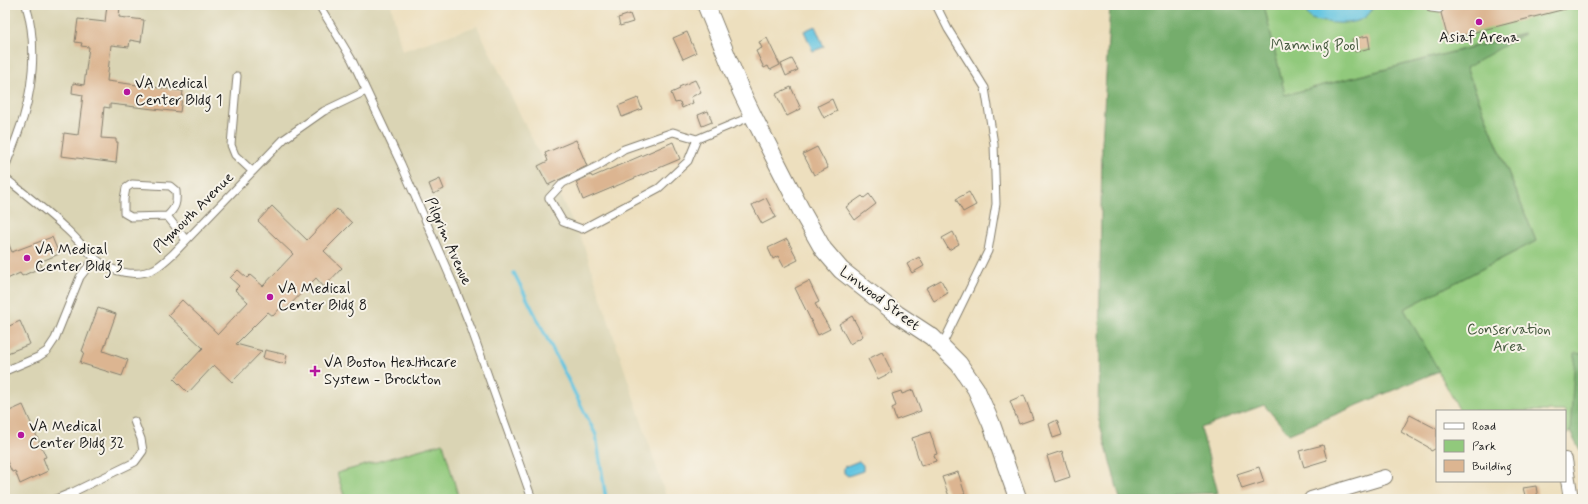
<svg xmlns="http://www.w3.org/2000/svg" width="1588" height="504" viewBox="0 0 1588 504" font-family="Mynerve,sans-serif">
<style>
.built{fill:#dad4b4}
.green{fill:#91c97c;stroke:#56724c}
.forest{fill:#74ad6c;stroke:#486444}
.water{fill:#63c5e1;stroke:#40707e}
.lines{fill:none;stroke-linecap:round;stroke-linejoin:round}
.stream{stroke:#63c5e1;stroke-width:3.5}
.building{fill:#dcb591}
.service-casing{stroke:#847e6d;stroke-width:9}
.minor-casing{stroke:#847e6d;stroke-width:16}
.tertiary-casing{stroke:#847e6d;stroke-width:19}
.service{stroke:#fff;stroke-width:7}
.minor{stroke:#fff;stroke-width:14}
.tertiary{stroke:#fff;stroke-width:17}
.poi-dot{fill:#b5179e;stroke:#f7f3e8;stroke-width:1.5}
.labels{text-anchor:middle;stroke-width:4;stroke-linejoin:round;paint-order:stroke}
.poi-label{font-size:15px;fill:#1c1c1c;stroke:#f7f3e8;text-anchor:start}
.park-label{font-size:15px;fill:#45593e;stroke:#f7f3e8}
.street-label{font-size:15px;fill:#1c1c1c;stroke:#f7f3e8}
</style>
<rect width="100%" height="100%" fill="#f7f3e8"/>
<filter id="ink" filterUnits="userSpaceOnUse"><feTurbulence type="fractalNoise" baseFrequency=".025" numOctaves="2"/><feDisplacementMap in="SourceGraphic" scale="8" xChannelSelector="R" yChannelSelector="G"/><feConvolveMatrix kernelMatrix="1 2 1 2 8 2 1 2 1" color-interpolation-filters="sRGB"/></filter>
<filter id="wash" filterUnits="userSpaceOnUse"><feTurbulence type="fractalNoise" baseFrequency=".012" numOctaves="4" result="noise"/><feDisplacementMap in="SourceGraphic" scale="16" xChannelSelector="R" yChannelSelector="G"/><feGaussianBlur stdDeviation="0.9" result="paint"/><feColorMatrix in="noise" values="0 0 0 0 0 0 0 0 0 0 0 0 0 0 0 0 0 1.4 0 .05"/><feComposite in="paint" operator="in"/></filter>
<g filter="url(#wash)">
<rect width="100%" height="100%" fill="#eddfbe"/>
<path class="built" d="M5,5H391L402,51L477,26L583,243L667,499H5Z"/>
<path class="green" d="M1264,5H1583V427L1565,434V411H1460L1404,309L1536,241L1466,67L1522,34L1285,95Z
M443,443L459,499H345L337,473Z"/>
<path class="forest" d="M1110,5H1264L1285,95L1524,34L1466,68L1536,241L1404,309L1439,371L1289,434L1264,405L1201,428L1218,493L1172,495L1173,499H1120L1098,417L1102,143Z
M1575,353L1583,354V450L1580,451L1570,432Z"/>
<path class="water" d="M1308,5H1373C1369,29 1328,24 1311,19L1306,12Z
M815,26L824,47L813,51L804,31Z
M859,461L863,465V471L848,476L844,473V467Z"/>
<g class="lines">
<path class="stream" d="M514,273L596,435L606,499"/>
</g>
<g id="blocks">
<path class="building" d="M107,5H120L119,17L144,20L141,42L130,40L129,47L111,45L107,81L183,91L180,112L110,104V108L104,107L101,138L116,139V142H118L116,163L61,156L64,133L78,135L83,95L72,93L73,83L84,85L89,47L81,46L82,43L75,42L78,19L105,22Z
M1442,5H1568L1569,8L1448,39L1441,13L1444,9Z
M630,14L633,22L620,26L618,18Z
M687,32L696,53L683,59L673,38Z
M1368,36L1370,48L1355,52L1352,39Z
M767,38L780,65L770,70L768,66L764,68L756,51L762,48L759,42Z
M792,59L798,70L786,76L781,64Z
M695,80L701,92L691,97L693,103L682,108L680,102L675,103L671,93L680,89L679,87Z
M791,87L801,109L787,116L776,94Z
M638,98L642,109L622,117L618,106Z
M832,99L837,111L824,118L818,106Z
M708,111L712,122L702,126L698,115Z
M576,140L587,166L548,185L538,166L548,161L545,153Z
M673,142L680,159L583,200L576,182L591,175L592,177Z
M817,147L828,168L814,175L803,154Z
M440,179L444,189L433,194L429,184Z
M969,192L976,205L963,212L956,199Z
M869,194L876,204L855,220L846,207L862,196L864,198Z
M766,198L776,217L762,224L752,205Z
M272,206L307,240L337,209L352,223L324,251L342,268L324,287L316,278L285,310L282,306L273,316L268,312L236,344L262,351L232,382L214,365L188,393L174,379L203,348L168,315L182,300L218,334L248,302L235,290L239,286L230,278L238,270L247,278L250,275L263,286L293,254L258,221Z
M953,232L959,244L949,250L942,238Z
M5,235L12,252L52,237L59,254L40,262L42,267L22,276L20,273L5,280Z
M787,239L798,260L784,267L778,256L773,259L768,248Z
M919,257L924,266L912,273L907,264Z
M941,280L948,293L934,301L926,288Z
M809,281L819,302L815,304L830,329L818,335L795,288Z
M98,308L116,314L103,351L128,360L122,376L80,363L84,352L82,351Z
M852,316L863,336L850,344L839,324Z
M20,321L30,344L5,354V328Z
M265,350L287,355L285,364L263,358Z
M882,352L892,372L878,379L868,359Z
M913,390L921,411L896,420L892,408L896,406L892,394L901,391L902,394Z
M1024,395L1033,419L1019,424L1010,401Z
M23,405L46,457L43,458L48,471L20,484L15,471L12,472L5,457V413Z
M1410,415L1437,429V448L1431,451L1428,447L1401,432Z
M1057,420L1062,435L1053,438L1049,424Z
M930,432L937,454L934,455L936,461L921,466L912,438Z
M1323,445L1327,460L1304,467L1299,451Z
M1062,451L1070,477L1055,482L1047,456Z
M1259,467L1264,482L1242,489L1237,474Z
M958,472L965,494L950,499L942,477Z
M1536,486L1538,499H1526L1523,488Z"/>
</g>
</g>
<g filter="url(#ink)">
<use href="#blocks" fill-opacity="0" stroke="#847e6d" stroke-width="1"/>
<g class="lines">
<defs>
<path id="service" d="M319,5L352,60L401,164L455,288L471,328L532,499
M936,5L948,29L985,88L994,144L996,204L988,251L942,345
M1430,5L1431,8L1439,9
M237,76L231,145L235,155L252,171
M697,139L673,132L624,149L598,166L563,183L549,198L563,222L582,229L659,188L688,161L697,139L752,116
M5,168C9,156 14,145 18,133C33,95 38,45 26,5
M5,178C25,194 46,210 64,227C76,237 85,250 97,260C112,272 136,278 154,269C161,265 167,259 173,254L284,139L324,111L366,91
M167,216C176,208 177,202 176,191L170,186L132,184L126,188L124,199V213L131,217L167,216L186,240
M5,371L38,357L47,351L55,339L80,277L95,258
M73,492L135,462L143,451L141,439L134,421
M56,499L73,492L76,499"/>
<path id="minor" d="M1565,460L1571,499
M1311,499L1385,477"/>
<path id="tertiary" d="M706,5L741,91L753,116L801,210L823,249L841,270L897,314L932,337L959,364L976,389L991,423L1018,499"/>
</defs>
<use href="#service" class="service-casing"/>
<use href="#minor" class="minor-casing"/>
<use href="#tertiary" class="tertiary-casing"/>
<use href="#service" class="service"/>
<use href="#minor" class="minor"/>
<use href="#tertiary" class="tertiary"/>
</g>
</g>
<g class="poi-dot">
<circle cx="1479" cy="22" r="4"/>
<circle cx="127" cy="92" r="4"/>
<circle cx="27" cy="258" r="4"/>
<circle cx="270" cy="297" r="4"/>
<path d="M313 365h4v4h4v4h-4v4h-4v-4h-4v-4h4z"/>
<circle cx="21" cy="435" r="4"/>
</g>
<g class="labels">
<g class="poi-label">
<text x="1479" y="42" text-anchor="middle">Asiaf Arena</text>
<text x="135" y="88">VA Medical<tspan x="135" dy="17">Center Bldg 1</tspan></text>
<text x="35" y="254">VA Medical<tspan x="35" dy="17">Center Bldg 3</tspan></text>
<text x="278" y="293">VA Medical<tspan x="278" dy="17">Center Bldg 8</tspan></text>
<text x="324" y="367">VA Boston Healthcare<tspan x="324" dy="17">System - Brockton</tspan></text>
<text x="29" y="431">VA Medical<tspan x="29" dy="17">Center Bldg 32</tspan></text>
</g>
<g class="park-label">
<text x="1315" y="50">Manning Pool</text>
<text x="1509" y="334">Conservation<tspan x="1509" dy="17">Area</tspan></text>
</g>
<g class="street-label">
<text transform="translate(193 212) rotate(-45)" y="5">Plymouth Avenue</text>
<text transform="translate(449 241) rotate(66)" y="5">Pilgrim Avenue</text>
<text transform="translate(880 298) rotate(37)" y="5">Linwood Street</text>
</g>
</g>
<rect width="1588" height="504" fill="none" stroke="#f7f3e8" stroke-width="20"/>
<rect x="1436" y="410" width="130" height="72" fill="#f7f3e8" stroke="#9f9d96"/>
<rect x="1444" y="423" width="20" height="6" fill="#ffffff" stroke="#9f9d96"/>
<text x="1472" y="430" font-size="12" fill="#1c1c1c">Road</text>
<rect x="1444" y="440" width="20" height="12" fill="#91c97c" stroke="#9f9d96"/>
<text x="1472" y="450" font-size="12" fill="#1c1c1c">Park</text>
<rect x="1444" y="460" width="20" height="12" fill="#dcb591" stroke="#9f9d96"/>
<text x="1472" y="470" font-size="12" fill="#1c1c1c">Building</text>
</svg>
